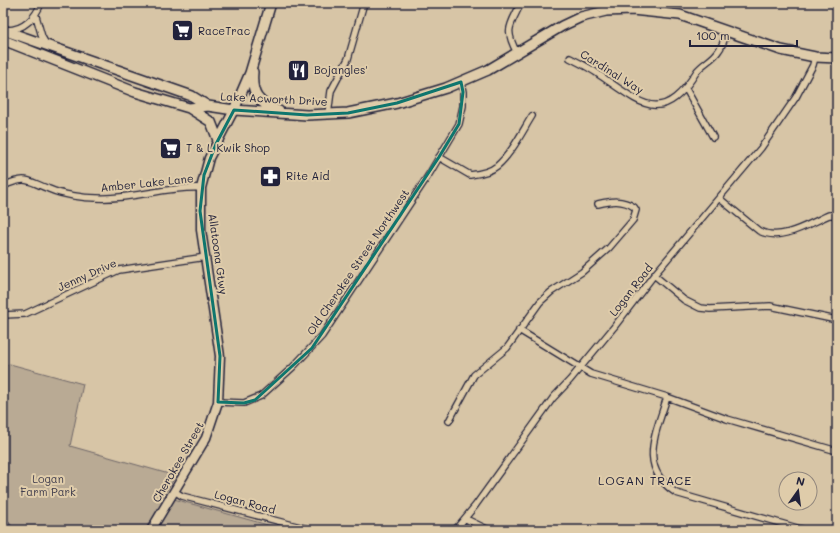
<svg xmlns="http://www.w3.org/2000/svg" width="840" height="533" viewBox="0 0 840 533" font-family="Mali,sans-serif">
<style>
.green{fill:#b9aa94;stroke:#6e6668}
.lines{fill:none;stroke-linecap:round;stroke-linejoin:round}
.stream{stroke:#665f64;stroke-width:2}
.street-casing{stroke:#22223b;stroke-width:8}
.secondary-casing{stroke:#22223b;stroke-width:11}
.primary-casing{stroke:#22223b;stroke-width:12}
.street{stroke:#dfccaa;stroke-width:5.5}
.secondary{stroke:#dfccaa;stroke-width:8}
.primary{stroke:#dfccaa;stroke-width:9}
.marked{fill:none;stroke:#0f766e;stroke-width:3;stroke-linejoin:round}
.labels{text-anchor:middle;stroke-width:4;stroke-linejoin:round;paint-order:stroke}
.poi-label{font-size:11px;fill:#22223b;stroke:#dfccaa;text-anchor:start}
.street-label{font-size:11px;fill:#22223b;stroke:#dfccaa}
.park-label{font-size:11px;fill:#403d4d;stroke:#dfccaa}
.neighbourhood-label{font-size:12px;letter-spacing:1px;fill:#22223b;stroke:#dfccaa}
</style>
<rect width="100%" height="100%" fill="#d7c5a6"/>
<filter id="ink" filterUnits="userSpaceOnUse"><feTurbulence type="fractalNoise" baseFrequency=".025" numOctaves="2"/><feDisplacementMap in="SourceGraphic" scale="8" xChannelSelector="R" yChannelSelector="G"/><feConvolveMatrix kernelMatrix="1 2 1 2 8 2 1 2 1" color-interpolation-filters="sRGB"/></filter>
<g filter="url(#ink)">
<path class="green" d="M10,364L83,384L70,446L176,476L163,496L286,530H3V366Z"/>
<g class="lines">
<path class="stream" d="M3,515L14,530"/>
<defs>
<path id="street" d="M36,16L42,37L46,44
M7,30C24,30 36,17 41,3
M517,53C504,29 510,26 521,3
M570,58C580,63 592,69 601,76C643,105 663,126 697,71C703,63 714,59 719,50C723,45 725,37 727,31
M686,89L713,137
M328,115L331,91L348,59L364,3
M439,157L470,175C479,174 490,172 497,166C512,153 522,132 532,116
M3,186C28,175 27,181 49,189C63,195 83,198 97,198C132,200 166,186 201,188
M719,198L759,231C782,242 808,224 829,215H837
M654,275L684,300L700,308L710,309L770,306L837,320
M3,315L25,314L119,270L206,257
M519,330L591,374L667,397L727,419L837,451
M667,397C656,434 637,467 676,493L804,530
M218,402L244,403L261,396L293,367L322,336L428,176L459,124L463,106V92L461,82
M449,421L474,375L507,348L540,302L551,292L582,272L609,248L633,220L636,210L634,207C622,199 611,201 598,204
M174,491L182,496L312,530
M466,519L489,530
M455,530L475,506L553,398L570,380L614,327L654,275L761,148L796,97L813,65L815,57"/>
<path id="secondary" d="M151,530L206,438L218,402L220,356L201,230V188L209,158L234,110"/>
<path id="primary" d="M3,30L192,96L208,106
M3,40L135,92L189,108L208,106L234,110L307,115L348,113L397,103L446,88L488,70L562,26L581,17L606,11L632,10L680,15L781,50L815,57L837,58
M253,72C251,95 258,103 279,111
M189,108L211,122L218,140
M234,110L250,73L271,3"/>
</defs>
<use href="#street" class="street-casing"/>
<use href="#secondary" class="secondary-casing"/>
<use href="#primary" class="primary-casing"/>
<use href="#street" class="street"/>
<use href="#secondary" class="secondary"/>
<use href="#primary" class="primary"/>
</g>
</g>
<path class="marked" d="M461,82L463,92L459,124L439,157L312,348L255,400L244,403L218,402L220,356L200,211L204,175L216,144L234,110L307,115L348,113L397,103Z"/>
<defs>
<symbol id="supermarket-square" viewBox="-11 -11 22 22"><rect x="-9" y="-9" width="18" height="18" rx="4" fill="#22223b" stroke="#dfccaa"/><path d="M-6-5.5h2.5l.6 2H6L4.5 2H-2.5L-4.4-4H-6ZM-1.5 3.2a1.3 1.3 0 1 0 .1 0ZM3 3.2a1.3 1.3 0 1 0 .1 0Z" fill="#fff"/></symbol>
<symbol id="restaurant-square" viewBox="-11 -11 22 22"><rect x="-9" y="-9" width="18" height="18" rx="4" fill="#22223b" stroke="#dfccaa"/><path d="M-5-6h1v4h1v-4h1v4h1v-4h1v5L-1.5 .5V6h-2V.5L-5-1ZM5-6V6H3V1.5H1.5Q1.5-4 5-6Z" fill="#fff"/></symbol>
<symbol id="pharmacy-square" viewBox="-11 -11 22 22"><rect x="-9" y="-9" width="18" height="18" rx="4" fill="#22223b" stroke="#dfccaa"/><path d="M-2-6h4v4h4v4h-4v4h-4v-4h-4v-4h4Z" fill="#fff"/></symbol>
</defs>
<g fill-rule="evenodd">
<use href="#supermarket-square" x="170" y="18" width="25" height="25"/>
<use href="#restaurant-square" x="286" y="58" width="25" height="25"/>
<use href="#supermarket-square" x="158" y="136" width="25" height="25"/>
<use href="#pharmacy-square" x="258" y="164" width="25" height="25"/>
</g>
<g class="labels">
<g class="poi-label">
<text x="198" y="35">RaceTrac</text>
<text x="314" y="74">Bojangles'</text>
<text x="186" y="152">T &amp; L Kwik Shop</text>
<text x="286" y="180">Rite Aid</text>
</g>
<g class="street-label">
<text transform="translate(612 72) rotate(32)" y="4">Cardinal Way</text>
<text transform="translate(274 99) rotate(3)" y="4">Lake Acworth Drive</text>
<text transform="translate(147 183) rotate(-6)" y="4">Amber Lake Lane</text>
<text transform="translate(218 254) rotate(82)" y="4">Allatoona Gtwy</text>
<text transform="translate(358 262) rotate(-56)" y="4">Old Cherokee Street Northwest</text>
<text transform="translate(87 275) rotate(-24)" y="4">Jenny Drive</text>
<text transform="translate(631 290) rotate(-52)" y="4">Logan Road</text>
<text transform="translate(178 462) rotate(-60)" y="4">Cherokee Street</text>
<text transform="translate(245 502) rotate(15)" y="4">Logan Road</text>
</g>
<g class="park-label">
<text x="48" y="483">Logan<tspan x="48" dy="13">Farm Park</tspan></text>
</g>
<g class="neighbourhood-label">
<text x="645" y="485">LOGAN TRACE</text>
</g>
</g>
<rect width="840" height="533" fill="none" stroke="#dfccaa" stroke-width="16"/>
<rect x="8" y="8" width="824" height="517" fill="none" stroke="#22223b" stroke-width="1.5" filter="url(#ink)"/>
<g transform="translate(798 491) rotate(14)"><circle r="19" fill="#dfccaa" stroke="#93887e"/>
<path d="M0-3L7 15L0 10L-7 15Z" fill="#22223b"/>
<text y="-6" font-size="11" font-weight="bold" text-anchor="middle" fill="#22223b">N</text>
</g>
<path d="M690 40v6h107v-6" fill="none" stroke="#22223b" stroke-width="2"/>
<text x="696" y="40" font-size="12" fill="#22223b" stroke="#dfccaa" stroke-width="3" paint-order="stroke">100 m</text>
</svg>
